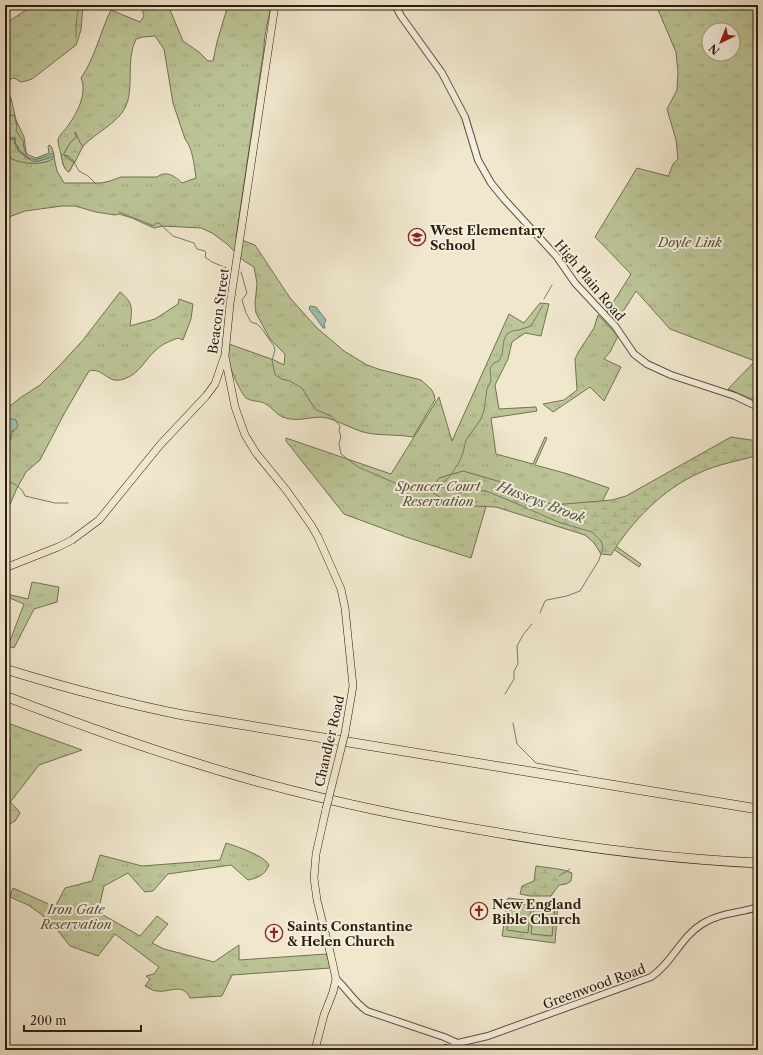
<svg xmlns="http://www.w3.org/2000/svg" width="763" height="1055" viewBox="0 0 763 1055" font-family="'Libre Caslon Text',serif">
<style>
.grass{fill:url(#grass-tufts);stroke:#747152;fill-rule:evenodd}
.wetland{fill:url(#wetland-marsh);stroke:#747152}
.garden{fill:#bcc597;stroke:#747152}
.water{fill:url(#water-ripples);stroke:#6f7f70}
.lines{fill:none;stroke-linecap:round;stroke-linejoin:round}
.stream{stroke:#6f7f70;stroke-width:1}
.minor-casing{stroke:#5d503e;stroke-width:8}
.major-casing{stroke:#2c1d0e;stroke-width:8}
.highway-casing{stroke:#2c1d0e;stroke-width:10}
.minor{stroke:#f5efde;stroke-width:6}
.major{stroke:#f0e7cd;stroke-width:7}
.highway{stroke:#f0e7cd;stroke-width:9}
.major-bridge-casing{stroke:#2c1d0e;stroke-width:8;stroke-linecap:butt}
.major-bridge{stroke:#f0e7cd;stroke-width:7}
.labels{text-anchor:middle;stroke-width:4;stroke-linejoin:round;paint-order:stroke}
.poi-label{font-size:13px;font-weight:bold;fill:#2c1d0e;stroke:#f5efde;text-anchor:start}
.park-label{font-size:13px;font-style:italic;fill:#574f37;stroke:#f5efde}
.street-label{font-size:13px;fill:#2c1d0e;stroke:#f5efde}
.water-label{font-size:14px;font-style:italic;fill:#535647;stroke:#f5efde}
</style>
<defs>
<pattern id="grass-tufts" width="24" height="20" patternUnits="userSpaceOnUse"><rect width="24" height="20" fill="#bcc597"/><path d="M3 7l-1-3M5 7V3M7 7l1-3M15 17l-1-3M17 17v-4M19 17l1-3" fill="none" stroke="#a2a981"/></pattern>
<pattern id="wetland-marsh" width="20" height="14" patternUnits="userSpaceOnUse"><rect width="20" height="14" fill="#bcc597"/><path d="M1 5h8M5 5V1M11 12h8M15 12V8" fill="none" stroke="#a2a981"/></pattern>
<pattern id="water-ripples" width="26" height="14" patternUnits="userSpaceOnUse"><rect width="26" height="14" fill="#9bc1b1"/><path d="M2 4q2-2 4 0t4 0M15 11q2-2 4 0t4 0" fill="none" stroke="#86a597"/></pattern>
</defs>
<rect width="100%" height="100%" fill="#f0e7cd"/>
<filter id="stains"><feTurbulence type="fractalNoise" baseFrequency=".005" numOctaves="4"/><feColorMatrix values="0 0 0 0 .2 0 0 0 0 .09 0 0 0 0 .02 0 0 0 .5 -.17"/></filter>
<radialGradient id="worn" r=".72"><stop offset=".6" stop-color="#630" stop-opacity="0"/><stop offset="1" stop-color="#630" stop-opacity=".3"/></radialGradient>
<path class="grass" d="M40,5H83L81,30L76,45L32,79L26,81L21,82L14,78L5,81V24L29,8H35Z
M138,5H168L183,41L199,52L208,61H213L217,42L228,5H271C269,19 264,33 264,48L236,238L255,245L290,298L317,328L344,351L367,365L378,369L421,380L431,389L434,394L435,400L413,437C398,434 382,436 367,433C354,430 341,422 327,418C316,415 303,421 291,419C278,418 275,410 266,404C259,400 252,402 246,398C241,394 229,366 228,360C227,355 229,349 229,344L274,360L284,365L285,354L270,339L256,313L255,304L257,283L254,267L244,261L227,244L212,233L201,228L163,226L154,228L132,218L119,214L115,215L96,212L75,206H62L25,211L9,217L5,220V88L11,98L16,120L24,137L26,152L30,158L35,159L53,153L57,171L64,183H101L110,181L121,177H157C166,170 175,176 182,183L196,178C194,165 193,149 185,139L173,103L164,49L155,36L143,37L136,39C125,61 135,89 125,108C117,123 96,133 84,145C78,152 74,163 69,172C64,169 63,164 62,159C61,153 58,146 58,140C59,135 64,131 67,127C76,115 88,94 81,78C95,58 100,32 111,10L140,22L144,16L141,6Z
M656,5H758V395L754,400L728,389L755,361L670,329L636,291L617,321L607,312L631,274L595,237L637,168L668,176V177L673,164L678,159L676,140L667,109L677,90L678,72L676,52ZM709,30H733V54H709Z
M120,292C134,303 132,309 130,326L155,319L178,304L179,299L193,304L191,319L183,340L178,338C170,341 162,344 156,350C144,360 141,373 124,379C107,385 104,367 89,371L64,414L40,460L26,472L17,488L8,509L5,514V410L20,398L40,385L61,364L83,340Z
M540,303L549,304L541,336L525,333L512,342L508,359L495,385L499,409L536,407L537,411L491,418L496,454L533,464L545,437L547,438L535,465L568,474L609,488L589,527L641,564L639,567L588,531L490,493L471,558L406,537L344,514L286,441V438L391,474L439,397L452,441L509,314L524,323Z
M598,315L618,336L610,352L604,359L621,367L604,401L590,387L553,412L543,404L564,400L577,390L575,359L579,351L594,328Z
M32,582L59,587L57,602L34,609L14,648L8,646L24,604L5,596V592L11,595L28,599Z
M5,722L82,750L39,765L5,809Z
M226,843C236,846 265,856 269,865C265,875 258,878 248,880L231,865L168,874L153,891L145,892L128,873L104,886L98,912L140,936L157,916L168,924L152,943L164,949L214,962L239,945V960L327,954L330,968L232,975L222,996L190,998C183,982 169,993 157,991C153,991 149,988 145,986L150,979L146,976L154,974L159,967L115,934L98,956L70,946L55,927L41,914L28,905L10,897L13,888L55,907L65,888L92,881L100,855L142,866L220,860Z
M508,898L558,904L555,943L502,936Z"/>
<path class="wetland" d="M14,115L17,125L16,131L23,141L24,148L26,154L36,158L49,153L48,146L50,145L52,148L54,154L35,160L30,159L19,150L18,146L15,143V138H10L8,141H5V116Z
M75,132C79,137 78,142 83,146L75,162L68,156L64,155L74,163L69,172C63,169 63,162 61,156L63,155L70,143L76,137Z
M10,139H15C12,147 28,162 37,161C42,161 48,158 52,156H54V158C45,166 22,164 12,159C9,157 8,154 5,152V142H9Z
M731,437L758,441V455C739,461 718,464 699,473C662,490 632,521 611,555L601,554L594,543L585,535L496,507L453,505L430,491L439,478L463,471L501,482L553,505L612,500L626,496Z
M5,735L10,738C10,744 10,749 10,754C9,766 2,785 6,795C9,803 16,806 20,813L15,821L5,827Z
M536,866C548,868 561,868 572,873L571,881L566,884L559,885L551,896H530L520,894L522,886L534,881Z"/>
<path class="garden" d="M510,903L531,905L528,933L507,930Z
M534,906L555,908L552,936L531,934Z"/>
<path class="water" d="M10,138H15V143C18,145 17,148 20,151C32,163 37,160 51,154H54V156L39,161H32L19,152L14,142L15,139H10L9,142H5V141H9Z
M310,306L316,307L326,320L324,324L325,328H323L316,318L309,309Z
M9,418L16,420L18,426L16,429L12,431L14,432L12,431L11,439L6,442L5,441V423L9,421Z"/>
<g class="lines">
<path class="stream" d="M76,37C76,25 76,17 80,5
M74,162L79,171L88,176L96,184
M119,212L154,226L156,223H159L173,236L194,243L197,249L205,251L206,253L205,257L212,262L229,269
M241,272L247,293L242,300L246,313L251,322L257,324L262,329L274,346L275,350L272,360L275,375L282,379L290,381L302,388L315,409L319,411L331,416L340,426L339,431L341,436L339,444L341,454L358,467L402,486L418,487L436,485L458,493L474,490L486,491L520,505L558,522L592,532L601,541L603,547L599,560L580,591L567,596L547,600L545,601L540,613
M544,299L552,285
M5,479L16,485
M17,486L22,490L25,496L55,503H68
M440,486L451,475L459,462L463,453L466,440L481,419L484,410L487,389L491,381L490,368L494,363L499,361L502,355L504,340L507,334L512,331L519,330L531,326L543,305
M505,694L514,679V671L518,664L517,646L523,635L532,624
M513,723L517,744L536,763L578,771
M559,876L570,869"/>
<defs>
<path id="minor" d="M395,5L401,16L442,73L465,117L478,160L491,183L504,199L557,257L575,283L615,326L634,354L647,364L671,375L735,396L758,407
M336,979C347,989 354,1002 367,1011L444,1037L473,1050
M442,1050L458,1043L488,1036L651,977C672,963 681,937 702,924C719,913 740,913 758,907"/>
<path id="major" d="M225,357L235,407L245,435L256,453L287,491L311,525L318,537L341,589L345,608L353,686L345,733
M5,568L58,547L72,540L99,520L160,445L206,396L215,384L225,355L230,304L275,5
M315,1050L324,1015L333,992L336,979L331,956L317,900L314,878L316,854L326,809"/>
<path id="highway" d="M5,669C63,687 123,703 183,715L758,809
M5,696C90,729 176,759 263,783C341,804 420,820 499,833C585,848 671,859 758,863"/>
</defs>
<use href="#minor" class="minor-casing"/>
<use href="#major" class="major-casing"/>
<use href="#highway" class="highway-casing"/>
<use href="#minor" class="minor"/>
<use href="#major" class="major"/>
<use href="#highway" class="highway"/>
<defs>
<path id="major-bridge" d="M326,809L345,733"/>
</defs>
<use href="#major-bridge" class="major-bridge-casing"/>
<use href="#major-bridge" class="major-bridge"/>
</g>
<defs>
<symbol id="school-ring" viewBox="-11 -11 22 22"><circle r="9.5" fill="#f5efde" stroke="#8f2418" stroke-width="1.5"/><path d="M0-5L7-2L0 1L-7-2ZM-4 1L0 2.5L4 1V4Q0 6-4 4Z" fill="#8f2418"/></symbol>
<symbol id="church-ring" viewBox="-11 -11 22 22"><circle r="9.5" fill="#f5efde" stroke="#8f2418" stroke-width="1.5"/><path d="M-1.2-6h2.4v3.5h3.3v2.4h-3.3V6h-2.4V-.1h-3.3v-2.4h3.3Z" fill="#8f2418"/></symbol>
</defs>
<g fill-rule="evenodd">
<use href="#school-ring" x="407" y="227" width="20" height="20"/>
<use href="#church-ring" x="469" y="901" width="20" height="20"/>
<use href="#church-ring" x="264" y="923" width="20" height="20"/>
</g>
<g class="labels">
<g class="poi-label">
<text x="430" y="235">West Elementary<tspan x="430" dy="15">School</tspan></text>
<text x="492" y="909">New England<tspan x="492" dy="15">Bible Church</tspan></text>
<text x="287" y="931">Saints Constantine<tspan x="287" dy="15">&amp; Helen Church</tspan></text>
</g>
<g class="park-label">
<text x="690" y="247">Doyle Link</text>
<text x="438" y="491">Spencer Court<tspan x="438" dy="15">Reservation</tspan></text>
<text x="76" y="914">Iron Gate<tspan x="76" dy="15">Reservation</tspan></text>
</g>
<g class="street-label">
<text transform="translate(590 280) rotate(50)" y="5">High Plain Road</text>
<text transform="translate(218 311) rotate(-82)" y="5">Beacon Street</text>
<text transform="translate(329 741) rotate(-77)" y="5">Chandler Road</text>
<text transform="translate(594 986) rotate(-20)" y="5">Greenwood Road</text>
</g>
<g class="water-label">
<text transform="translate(541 502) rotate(21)" y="5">Husseys Brook</text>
</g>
</g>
<rect width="763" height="1055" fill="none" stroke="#f0e7cd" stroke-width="20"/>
<rect x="6" y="6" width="751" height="1043" fill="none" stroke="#2c1d0e" stroke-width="2"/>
<rect x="10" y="10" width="743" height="1035" fill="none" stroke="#2c1d0e"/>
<g transform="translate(721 42) rotate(223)"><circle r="19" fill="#f5efde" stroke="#a59b8b"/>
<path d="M0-3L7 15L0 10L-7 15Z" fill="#8f2418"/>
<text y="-6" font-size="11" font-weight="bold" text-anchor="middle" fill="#2c1d0e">N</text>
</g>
<path d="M24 1025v6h117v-6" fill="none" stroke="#2c1d0e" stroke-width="2"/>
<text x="30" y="1025" font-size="12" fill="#2c1d0e" stroke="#f5efde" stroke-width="3" paint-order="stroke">200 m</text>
<rect width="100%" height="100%" filter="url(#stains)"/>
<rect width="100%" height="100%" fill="url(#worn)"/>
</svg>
